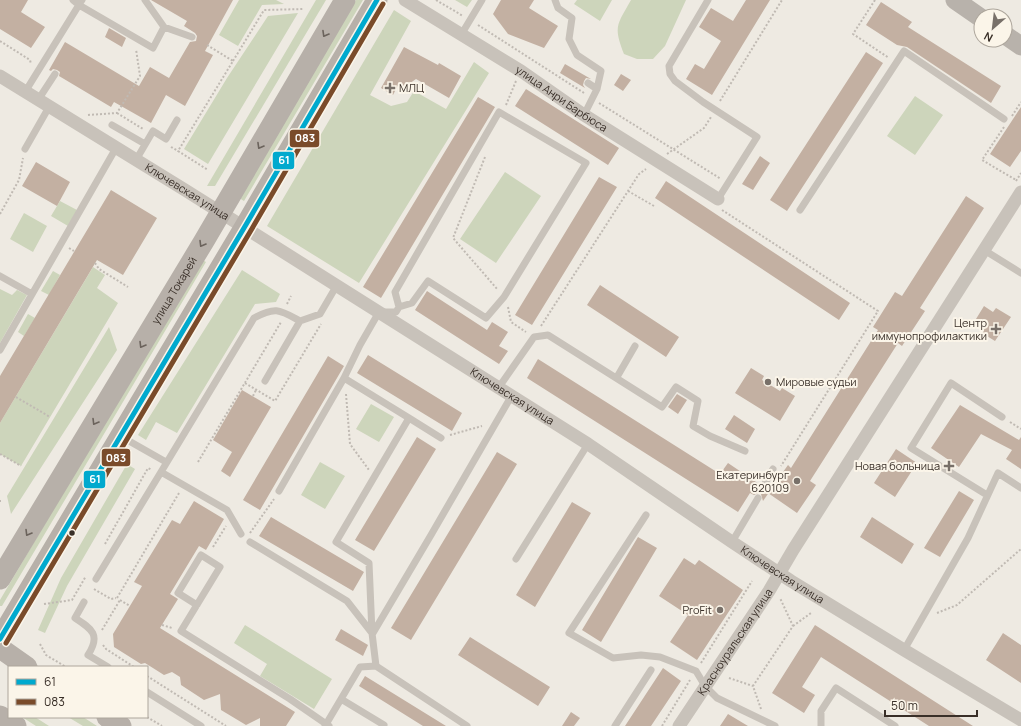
<svg xmlns="http://www.w3.org/2000/svg" width="1021" height="726" viewBox="0 0 1021 726" font-family="Manrope,sans-serif">
<style>
.green{fill:#cdd5bb}
.building{fill:#c3b0a2}
.lines{fill:none;stroke-linecap:round;stroke-linejoin:round}
.path{stroke:#c0bab3;stroke-width:2;stroke-dasharray:2 2;stroke-linecap:butt}
.service{stroke:#c8c2ba;stroke-width:7}
.minor{stroke:#c8c2ba;stroke-width:13}
.secondary{stroke:#b8b2ab;stroke-width:19}
.primary{stroke:#b7b0a9;stroke-width:21}
.bus-1-casing{stroke:#fbf5e9;stroke-width:8}
.bus-2-casing{stroke:#fbf5e9;stroke-width:8}
.bus-1{stroke:#00a9ce;stroke-width:5}
.bus-2{stroke:#7a4b2a;stroke-width:5}
.oneway{stroke:#6b635c}
.poi-dot{fill:#787069;stroke:#fbf5e9;stroke-width:1.5}
.bus-dot{fill:#392f28;stroke:#fbf5e9;stroke-width:1.5}
.labels{text-anchor:middle;stroke-width:4;stroke-linejoin:round;paint-order:stroke}
.poi-label{font-size:11px;fill:#392f28;stroke:#fbf5e9;text-anchor:end}
.street-label{font-size:11px;fill:#392f28;stroke:#fbf5e9}
.line-badge{stroke:#fbf5e9;stroke-width:1.5}
.badge-label{font-size:11px;text-anchor:middle;font-weight:bold;fill:#fff}
</style>
<rect width="100%" height="100%" fill="#eeeae2"/>
<path class="green" d="M239,0H276L284,4L262,5L238,46L219,35Z
M316,0H326L215,186H207Z
M356,0H363L244,201L239,198Z
M455,0H472L467,7Z
M577,0H612L600,21L574,4Z
M631,0H686L665,46L653,59H637L624,54C613,26 617,25 631,0Z
M394,10L411,21L370,95L391,106L407,102L414,91L446,109L474,62L489,73L359,283L267,226Z
M298,13L208,164L184,149L227,78L268,16Z
M915,96L943,115L915,155L887,136Z
M505,172L541,196L496,263L460,239Z
M60,201L77,210L68,226L51,216Z
M24,213L47,226L33,252L10,239Z
M201,259L206,262L2,606H0V600Z
M93,267L105,275L97,288L118,303L21,466L0,454V423Z
M242,270L280,294L276,302L255,304L177,433L156,422L146,440L138,435Z
M53,271L60,275L49,295L41,291Z
M0,289L12,295L17,290L27,295L0,343Z
M28,314L35,318L24,336L18,332Z
M109,327L117,350L11,514L7,496Z
M371,404L394,417L379,442L356,429Z
M320,462L345,476L325,509L301,495Z
M127,464L135,469L67,586L45,633L38,630L61,578Z
M245,625L332,679L314,709L260,676L267,664L234,643Z
M22,717H35L49,726H36Z
M68,717H83L97,726H83Z"/>
<path class="building" d="M0,0H28L21,12L45,27L31,48L0,29Z
M151,0H233L205,51L213,55L185,106L166,95L151,123L114,102L111,107L59,76L60,72L57,70L53,69L51,71L49,70L65,42L139,86L150,67L169,78L190,42L196,41L197,36L195,33L184,26L187,21Z
M501,0H534L529,8L558,26L544,48L508,34L493,14Z
M746,0H770L712,95L686,79L695,64L704,69L721,41L699,27L711,8L733,21Z
M881,2L912,22L908,27L1001,86L991,103L907,47L897,45L866,25Z
M109,28L126,38L122,47L105,37Z
M404,47L438,65L439,63L461,76L449,98L416,79L403,88L398,85L393,95L381,88Z
M866,52L883,63L787,211L770,200Z
M565,64L591,79L586,78L584,81L583,85L585,88L560,73Z
M621,74L631,80L623,91L614,85Z
M526,89L619,148L608,165L515,106Z
M478,97L495,107L381,298L363,287Z
M1021,107V151L1010,167L990,154Z
M760,156L770,163L753,190L742,184Z
M36,162L70,182L57,206L22,186Z
M599,177L617,187L532,325L515,315Z
M666,181L850,303L839,320L655,198Z
M111,190L157,218L123,275L97,260L0,423V376Z
M966,196L984,208L920,308L925,311L902,346L898,343L810,481L816,485L797,513L768,493L788,465L791,468L878,330L873,327L895,292L902,296Z
M600,285L679,337L666,357L587,305Z
M427,291L487,330L492,322L508,332L499,346L508,351L499,364L415,310Z
M984,306L993,312L996,308L1011,317L995,341L982,333L986,326L976,319Z
M368,355L462,413L452,431L357,373Z
M328,356L344,366L260,510L243,500Z
M538,359L720,474L728,463L759,484L758,487L760,491L763,492L767,489L770,491L763,501L761,494L758,493L754,495L750,493L738,512L527,378Z
M751,368L764,376L762,380L780,391L782,388L795,396L780,421L735,393Z
M242,390L271,407L230,477L221,471L232,452L213,440Z
M677,394L687,400L678,414L668,407Z
M960,405L1019,440L1021,437V469L1006,459L1012,450L981,434L959,467L931,448Z
M734,415L755,429L747,443L725,429Z
M417,437L436,449L374,551L355,540Z
M896,449L917,463L895,497L874,483Z
M497,452L517,464L411,640L391,628Z
M959,491L974,500L940,557L924,548Z
M194,501L224,519L206,550L199,546L170,594L178,599L160,628L295,712L286,726H260V718L246,725L221,710L220,694L204,700L181,685L180,677L172,672L164,675L145,663L141,664L114,647L113,634L142,586L134,582L172,520L180,524Z
M572,502L591,513L535,607L516,595Z
M271,517L364,572L353,591L259,536Z
M872,517L914,544L902,564L860,537Z
M638,537L657,548L601,642L582,630Z
M684,558L695,565L699,560L743,590L697,660L670,642L688,615L659,596Z
M815,625L973,726H929L821,657L802,687L815,695L804,713L772,693Z
M341,629L368,645L363,656L335,640Z
M1003,633L1021,645V683L986,660Z
M470,637L550,687L538,706L458,655Z
M663,668L681,681L651,726H625Z
M365,676L446,726H423L359,686Z
M571,712L580,718L574,726H562Z
M728,714L748,726H720Z"/>
<g class="lines">
<path class="path" d="M436,0L463,16
M875,0L853,34L889,58
M478,25L584,93
M0,41L30,60L31,64
M207,45L233,61L178,151L208,170
M233,61L264,10L304,9
M720,101L782,0
M599,103L721,179
M506,105L516,81
M117,113L143,129
M88,115L117,113L140,76L136,49
M1012,116L1021,102
M1004,127L982,160L1016,180
M171,147L178,151
M667,154L704,128L711,117
M485,157L453,238L498,290
M1016,181L1021,173
M628,191L654,206
M722,210L878,311L781,466
M0,214L19,180L23,158
M69,248L74,251
M95,263L99,269L128,287
M287,304L291,296
M508,307L511,322L526,332
M541,326L639,174L646,169
M245,383L275,401L321,324
M346,394L350,444L369,470
M253,396L256,390
M16,397L50,417
M1010,422L1021,429
M450,435L482,426
M0,454L21,466
M198,462L281,322
M0,501H1
M250,533L274,499
M105,544L148,468L152,470
M213,547L226,526
M94,589L111,599L116,598
M117,598L179,493
M120,600L130,606
M44,604L72,600L86,576
M937,613L957,605L1021,549
M162,625L172,628
M793,626L811,613
M102,630L120,600
M40,644L46,655L66,667
M103,645L106,649L134,667
M701,663L752,581
M147,676L226,726
M729,678L753,686
M761,709L753,686L793,626L780,598
M147,717L162,726
M662,726L690,680"/>
<path class="service" d="M73,0L79,5L153,48L164,27L145,0
M555,0L558,8L572,18L569,39L577,55L601,71L597,89L584,115
M708,0L669,66L670,74L675,81L703,102L757,137L718,199
M164,27L192,37
M461,35L482,0
M588,83L597,89
M25,92L82,0
M38,100L55,74
M112,125L145,144
M25,149L49,107
M136,160L153,131L166,139L177,120
M800,210L904,51L1004,119
M984,250L1021,273
M0,276L32,294
M0,350L116,148
M617,377L635,346
M344,378L409,418L336,542L369,563L372,633
M265,381L300,321
M499,387L534,337L548,335L662,407L676,387L698,401L693,426L710,436L745,451
M409,418L441,438
M122,437L166,462
M763,487L773,469
M279,491L344,378L360,345L379,312H396L399,307L395,292L499,112L586,163L504,297L486,318L428,281L412,303L399,307
M987,495L911,448L951,383L1002,417
M646,515L569,633L613,658L641,655L660,657L696,671L705,686L717,698L775,726
M241,534L227,510L161,472L254,318C276,306 280,310 300,321L320,314L337,285
M250,542L347,601L372,633L376,666L360,667L325,726
M732,542L758,498
M516,559L588,444
M96,579L161,472
M84,602L75,618C92,629 101,635 88,655L108,667
M197,605L178,593L201,555L220,567L181,631L290,699L329,726
M373,633L431,535L512,395
M904,650L968,538L998,473L1021,488
M376,666L467,726
M147,692L201,726
M341,699L384,725
M615,726L651,670
M821,726V711L836,688L895,726"/>
<g class="minor">
<path id="s1" d="M405,0L521,71L584,115L718,199"/>
<path id="s2" d="M0,76L185,190L588,444L732,542L791,581L904,650L1021,720"/>
<path id="s3" d="M679,726L769,591L793,550L1021,192"/>
</g>
<path class="secondary" d="M955,0L981,18
M1005,35L1021,46"/>
<g class="primary">
<path id="s4" d="M0,579L204,241L345,0"/>
<path d="M0,639L244,228L377,0"/>
<path d="M0,648L27,667"/>
<path d="M0,716L16,726"/>
<path d="M107,717L121,726"/>
</g>
<defs>
<path id="bus-1" d="M0,639L244,228L377,0"/>
<path id="bus-2" d="M6,643L250,232L383,4"/>
</defs>
<use href="#bus-1" class="bus-1-casing"/>
<use href="#bus-2" class="bus-2-casing"/>
<use href="#bus-1" class="bus-1"/>
<use href="#bus-2" class="bus-2"/>
</g>
<defs><path id="oneway-chevron" d="M-2-3.5L2.5 0L-2 3.5" fill="none" stroke-width="1.6" stroke-linecap="round" stroke-linejoin="round"/></defs>
<g class="oneway">
<use href="#oneway-chevron" transform="translate(325 34) rotate(120)"/>
<use href="#oneway-chevron" transform="translate(260 146) rotate(120)"/>
<use href="#oneway-chevron" transform="translate(202 244) rotate(121)"/>
<use href="#oneway-chevron" transform="translate(142 345) rotate(121)"/>
<use href="#oneway-chevron" transform="translate(95 422) rotate(121)"/>
<use href="#oneway-chevron" transform="translate(28 533) rotate(121)"/>
</g>
<g class="poi-dot">
<path d="M388 82h4v4h4v4h-4v4h-4v-4h-4v-4h4z"/>
<path d="M994 323h4v4h4v4h-4v4h-4v-4h-4v-4h4z"/>
<circle cx="768" cy="382" r="4"/>
<path d="M947 460h4v4h4v4h-4v4h-4v-4h-4v-4h4z"/>
<circle cx="797" cy="481" r="4"/>
<circle cx="720" cy="610" r="4"/>
</g>
<circle class="bus-dot" cx="72" cy="533" r="3.5"/>
<g class="labels">
<g class="poi-label">
<text x="399" y="92" text-anchor="start">МЛЦ</text>
<text x="987" y="327">Центр<tspan x="987" dy="13">иммунопрофилактики</tspan></text>
<text x="776" y="386" text-anchor="start">Мировые судьи</text>
<text x="940" y="470">Новая больница</text>
<text x="789" y="479">Екатеринбург<tspan x="789" dy="13">620109</tspan></text>
<text x="712" y="614">ProFit</text>
</g>
<g class="street-label">
<text dy="4" stroke="none"><textPath href="#s1" startOffset="185">улица Анри Барбюса</textPath></text>
<text dy="4" stroke="none"><textPath href="#s2" startOffset="220">Ключевская улица</textPath></text>
<text dy="4" stroke="none"><textPath href="#s4" startOffset="337">улица Токарей</textPath></text>
<text dy="4" stroke="none"><textPath href="#s2" startOffset="604">Ключевская улица</textPath></text>
<text dy="4" stroke="none"><textPath href="#s2" startOffset="928">Ключевская улица</textPath></text>
<text dy="4" stroke="none"><textPath href="#s3" startOffset="101">Красноуральская улица</textPath></text>
</g>
</g>
<g class="line-badge">
<rect x="289" y="129" width="31" height="19" rx="4" fill="#7a4b2a"/>
<rect x="272" y="151" width="23" height="19" rx="4" fill="#00a9ce"/>
<rect x="101" y="448" width="30" height="19" rx="4" fill="#7a4b2a"/>
<rect x="83" y="470" width="23" height="19" rx="4" fill="#00a9ce"/>
</g>
<g class="badge-label">
<text x="305" y="142">083</text>
<text x="284" y="164">61</text>
<text x="116" y="462">083</text>
<text x="95" y="483">61</text>
</g>
<rect x="8" y="666" width="140" height="52" fill="#fbf5e9" stroke="#ada69c"/>
<rect x="16" y="679" width="20" height="6" fill="#00a9ce" stroke="#ada69c"/>
<text x="44" y="686" font-size="12" fill="#392f28">61</text>
<rect x="16" y="699" width="20" height="6" fill="#7a4b2a" stroke="#ada69c"/>
<text x="44" y="706" font-size="12" fill="#392f28">083</text>
<g transform="translate(993 28) rotate(208)"><circle r="19" fill="#fbf5e9" stroke="#ada69c"/>
<path d="M0-3L7 15L0 10L-7 15Z" fill="#787069"/>
<text y="-6" font-size="11" font-weight="bold" text-anchor="middle" fill="#392f28">N</text>
</g>
<path d="M885 710v6h92v-6" fill="none" stroke="#392f28" stroke-width="2"/>
<text x="891" y="710" font-size="12" fill="#392f28" stroke="#fbf5e9" stroke-width="3" paint-order="stroke">50 m</text>
</svg>
